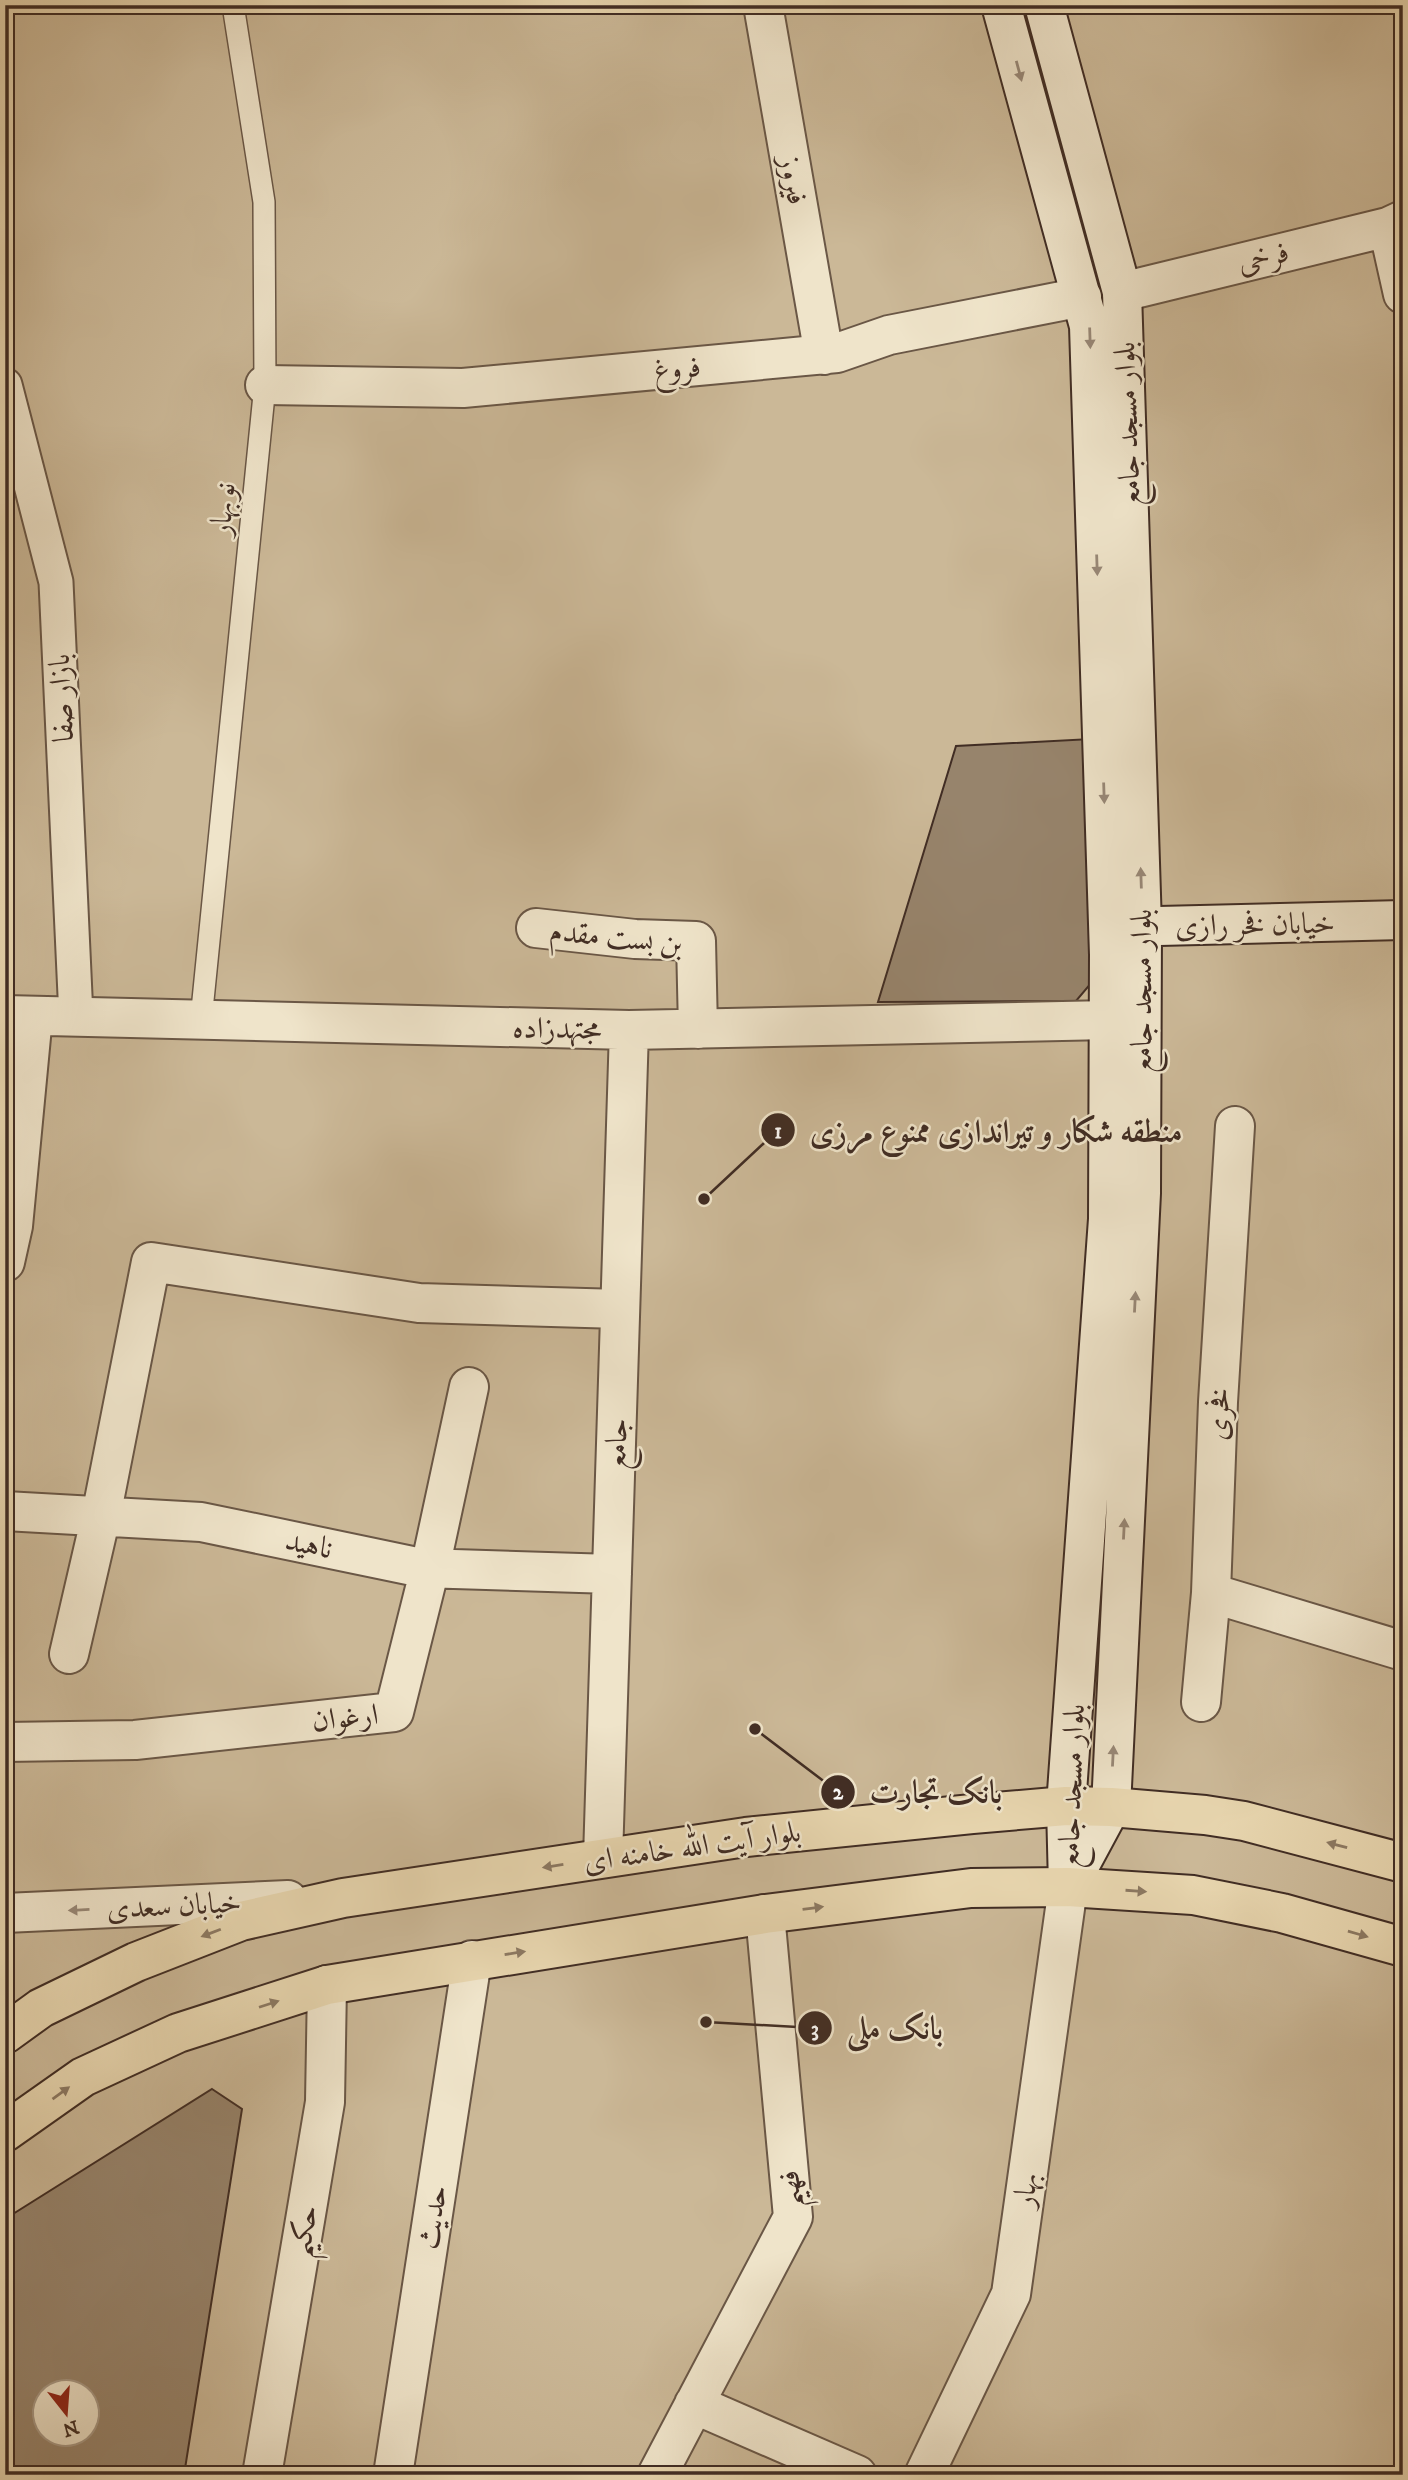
<svg xmlns="http://www.w3.org/2000/svg" width="1408" height="2480" viewBox="0 0 1408 2480" font-family="'IM FELL DW Pica',Amiri,serif">
<style>
.green{fill:#cbb897;stroke:#86725e;stroke-width:2;fill-rule:evenodd}
.building{fill:#97846c;stroke:#412d24;stroke-width:2;fill-rule:evenodd}
.lines{fill:none;stroke-linecap:round;stroke-linejoin:round}
.service-casing{stroke:#6a5746;stroke-width:24}
.pedestrian-casing{stroke:#6a5746;stroke-width:37}
.minor-casing{stroke:#6a5746;stroke-width:42}
.secondary-casing{stroke:#412d24;stroke-width:42}
.primary-casing{stroke:#412d24;stroke-width:42}
.service{stroke:#efe4ca;stroke-width:21}
.pedestrian{stroke:#efe4ca;stroke-width:33}
.minor{stroke:#efe4ca;stroke-width:38}
.secondary{stroke:#efe4ca;stroke-width:38}
.primary{stroke:#e7d5ae;stroke-width:38}
.oneway{fill:#988877}
.oneway2{fill:#8c7962}
.labels{text-anchor:middle;stroke-width:5;stroke-linejoin:round;paint-order:stroke}
.street-label{font-size:30px;fill:#412d24;stroke:#efe4ca}
.leader{fill:none;stroke:#412d24;stroke-width:2.5}
.callout-dot{fill:#412d24;stroke:#efe4ca;stroke-width:2.5}
.mark-label{font-size:21px;text-anchor:middle;font-weight:bold;fill:#fff}
.callout-label{font-size:32px;text-anchor:middle;font-weight:bold;fill:#412d24;stroke:#efe4ca;stroke-width:5;stroke-linejoin:round;paint-order:stroke}
</style>
<rect width="100%" height="100%" fill="#e7d5ae"/>
<filter id="stains"><feTurbulence type="fractalNoise" baseFrequency=".00286" numOctaves="4"/><feColorMatrix values="0 0 0 0 .2 0 0 0 0 .09 0 0 0 0 .02 0 0 0 .5 -.17"/></filter>
<radialGradient id="worn" r=".72"><stop offset=".6" stop-color="#630" stop-opacity="0"/><stop offset="1" stop-color="#630" stop-opacity=".3"/></radialGradient>
<path class="green" d="M5,5H1403V2475H5ZM46,2392H88V2434H46Z"/>
<path class="building" d="M1091,739L1098,975L1076,1001L878,1002L956,746Z
M212,2089L242,2109L184,2475H5V2219ZM46,2392H88V2434H46Z"/>
<g class="lines">
<defs>
<path id="service" d="M201,1020L265,385L264,202L233,5"/>
<path id="pedestrian" d="M5,385L56,582L76,1017"/>
<path id="minor" d="M763,5L824,355
M1388,227L1403,294
M1122,292L1388,227L1403,220
M265,385L463,388L837,353L889,335L1082,297
M536,928L635,939L696,941L698,1029
M5,1015L629,1030L1109,1020
M5,1262L13,1226L33,1016
M5,1511L201,1522L422,1568L612,1574
M1211,1593L1403,1651
M69,1654L101,1516L151,1262L419,1303L620,1309
M1201,1702L1211,1593L1218,1402L1235,1126
M5,1742L135,1740L394,1712L430,1568L469,1387
M603,1858L629,1030
M5,1913L288,1900
M694,2404L857,2475
M262,2475L325,2102L327,1985
M393,2475L472,1960
M657,2475L793,2217L765,1914
M924,2475L1011,2294L1068,1887"/>
<path id="secondary" d="M1001,5L1089,326L1109,955L1108,1219L1066,1806L1068,1885
M1044,5L1122,292L1142,926L1141,1193L1111,1807L1068,1887
M1118,927L1403,920"/>
<path id="primary" d="M5,2034L41,2008L136,1962L241,1921L343,1898L746,1837L972,1814L1066,1806L1111,1807L1205,1815L1244,1821L1403,1863
M5,2132L83,2077L178,2033L327,1985L765,1914L971,1888L1068,1887L1193,1895L1282,1913L1403,1947"/>
</defs>
<use href="#service" class="service-casing"/>
<use href="#pedestrian" class="pedestrian-casing"/>
<use href="#minor" class="minor-casing"/>
<use href="#secondary" class="secondary-casing"/>
<use href="#primary" class="primary-casing"/>
<use href="#service" class="service"/>
<use href="#pedestrian" class="pedestrian"/>
<use href="#minor" class="minor"/>
<use href="#secondary" class="secondary"/>
<use href="#primary" class="primary"/>
</g>
<defs><path id="oneway-solid" d="M-6-.8H1V-3.2L6.5 0L1 3.2V.8H-6Z" transform="scale(1.75)"/></defs>
<g class="oneway">
<use href="#oneway-solid" transform="translate(1019 71) rotate(75)"/>
<use href="#oneway-solid" transform="translate(1090 338) rotate(88)"/>
<use href="#oneway-solid" transform="translate(1097 565) rotate(88)"/>
<use href="#oneway-solid" transform="translate(1104 793) rotate(88)"/>
<use href="#oneway-solid" transform="translate(1141 878) rotate(-92)"/>
<use href="#oneway-solid" transform="translate(1135 1302) rotate(-87)"/>
<use href="#oneway-solid" transform="translate(1124 1529) rotate(-87)"/>
<use href="#oneway-solid" transform="translate(1113 1756) rotate(-87)"/>
<use href="#oneway-solid" transform="translate(79 1910) rotate(177)"/>
</g>
<g class="oneway2">
<use href="#oneway-solid" transform="translate(1337 1845) rotate(-165)"/>
<use href="#oneway-solid" transform="translate(553 1866) rotate(171)"/>
<use href="#oneway-solid" transform="translate(1136 1891) rotate(4)"/>
<use href="#oneway-solid" transform="translate(813 1908) rotate(-7)"/>
<use href="#oneway-solid" transform="translate(211 1933) rotate(159)"/>
<use href="#oneway-solid" transform="translate(1358 1934) rotate(16)"/>
<use href="#oneway-solid" transform="translate(515 1953) rotate(-9)"/>
<use href="#oneway-solid" transform="translate(269 2004) rotate(-18)"/>
<use href="#oneway-solid" transform="translate(61 2093) rotate(-36)"/>
</g>
<g class="labels">
<g class="street-label">
<text transform="translate(794 180) rotate(80)" y="10">فیروز</text>
<text transform="translate(1263 257) rotate(-14)" y="10">فرخی</text>
<text transform="translate(677 368) rotate(-5)" y="10">فروغ</text>
<text transform="translate(1127 424) rotate(-92)" y="10">بلوار مسجد جامع</text>
<text transform="translate(222 509) rotate(-84)" y="10">نوبهار</text>
<text transform="translate(61 698) rotate(-93)" y="10">بازار صفا</text>
<text transform="translate(1255 924) rotate(-1)" y="10">خیابان فخر رازی</text>
<text transform="translate(616 937) rotate(6)" y="10">بن بست مقدم</text>
<text transform="translate(1141 991) rotate(-90)" y="10">بلوار مسجد جامع</text>
<text transform="translate(557 1028) rotate(1)" y="10">مجتهدزاده</text>
<text transform="translate(1218 1414) rotate(-87)" y="10">فخری</text>
<text transform="translate(616 1444) rotate(-88)" y="10">جامع</text>
<text transform="translate(309 1544) rotate(12)" y="10">ناهید</text>
<text transform="translate(345 1717) rotate(-6)" y="10">ارغوان</text>
<text transform="translate(1071 1786) rotate(-88)" y="10">بلوار مسجد جامع</text>
<text transform="translate(692 1846) rotate(-8)" y="10">بلوار آیت الله خامنه ای</text>
<text transform="translate(174 1905) rotate(-3)" y="10">خیابان سعدی</text>
<text transform="translate(789 2189) rotate(-92)" y="10">فهیم</text>
<text transform="translate(1025 2190) rotate(-82)" y="10">بهار</text>
<text transform="translate(432 2217) rotate(-81)" y="10">حدیث</text>
<text transform="translate(303 2231) rotate(-80)" y="10">حکیم</text>
</g>
</g>
<path class="leader" d="M704 1199L778 1130M755 1729L838 1792M706 2022L815 2028"/>
<g class="callout-dot">
<circle cx="704" cy="1199" r="7"/>
<circle cx="755" cy="1729" r="7"/>
<circle cx="706" cy="2022" r="7"/>
<circle cx="778" cy="1130" r="18"/>
<circle cx="838" cy="1792" r="18"/>
<circle cx="815" cy="2028" r="18"/>
</g>
<g class="mark-label">
<text x="778" y="1138">1</text>
<text x="838" y="1799">2</text>
<text x="815" y="2036">3</text>
</g>
<g class="callout-label">
<text x="996" y="1142">منطقه شکار و تیراندازی ممنوع مرزی</text>
<text x="936" y="1803">بانک تجارت</text>
<text x="895" y="2039">بانک ملی</text>
</g>
<rect width="1408" height="2480" fill="none" stroke="#e7d5ae" stroke-width="28"/>
<rect x="7" y="7" width="1394" height="2466" fill="none" stroke="#412d24" stroke-width="3.5"/>
<rect x="14" y="14" width="1380" height="2452" fill="none" stroke="#412d24" stroke-width="2"/>
<g transform="translate(66 2413) rotate(163)"><circle r="33" fill="#efe4ca" stroke="#a99b88" stroke-width="2"/>
<path d="M0-5L12 26L0 18L-12 26Z" fill="#8f2418"/>
<text y="-10" font-size="19" font-weight="bold" text-anchor="middle" fill="#412d24">N</text>
</g>
<rect width="100%" height="100%" filter="url(#stains)"/>
<rect width="100%" height="100%" fill="url(#worn)"/>
</svg>
